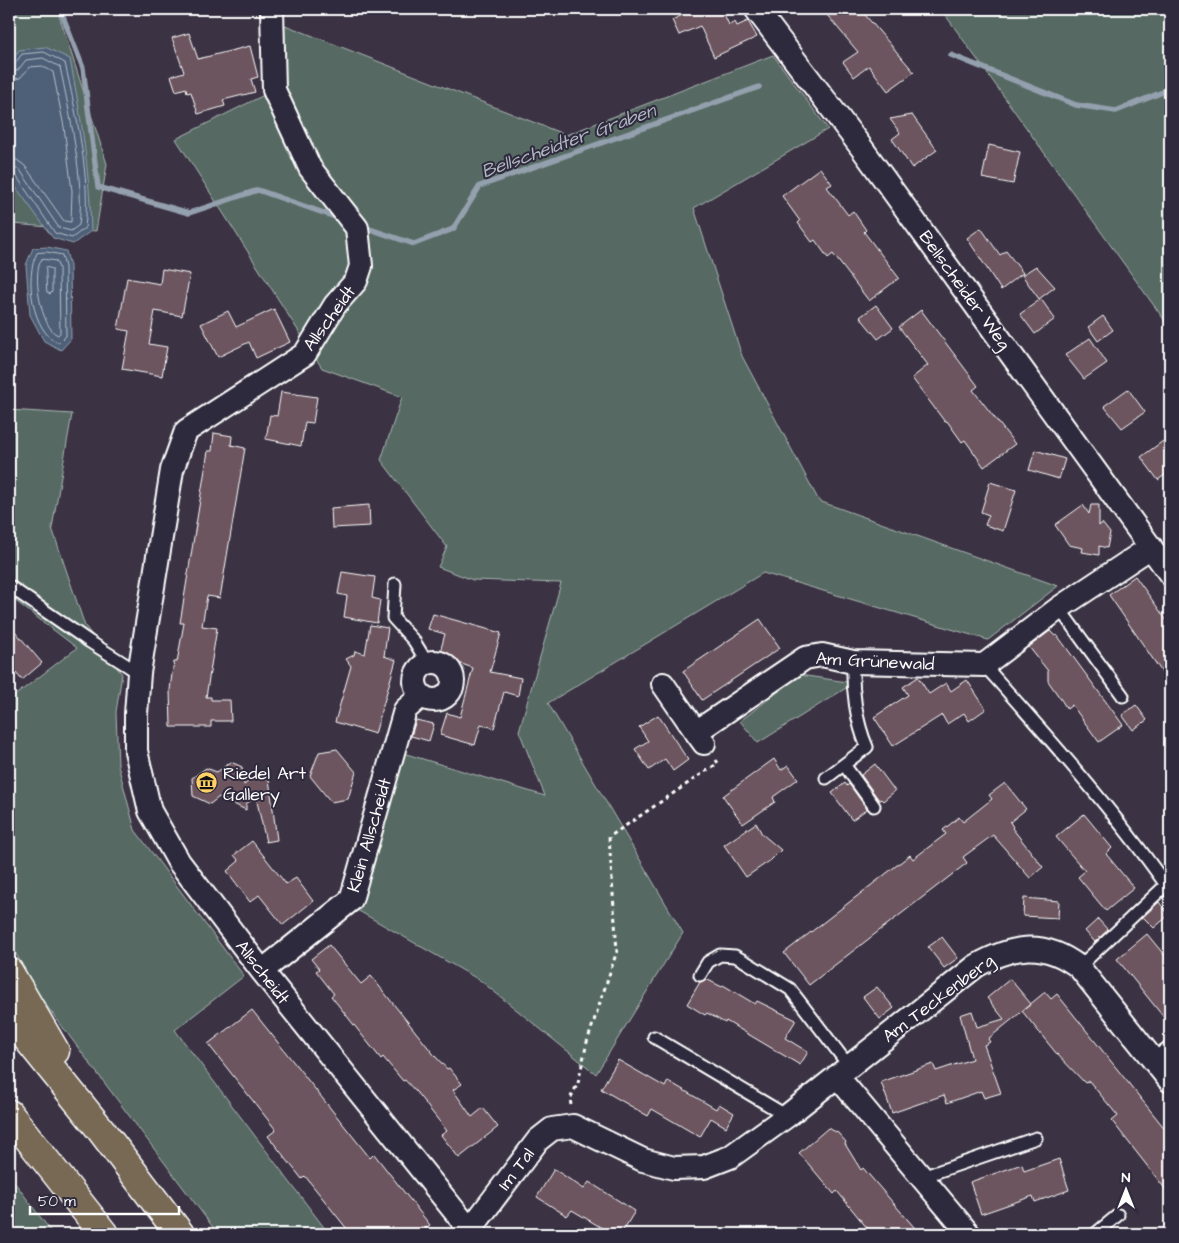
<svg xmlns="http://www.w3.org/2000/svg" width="1179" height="1243" viewBox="0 0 1179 1243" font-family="'Architects Daughter',sans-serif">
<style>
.green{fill:#576b64;stroke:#abb5b2}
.water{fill:#4d6078;stroke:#94a0ae}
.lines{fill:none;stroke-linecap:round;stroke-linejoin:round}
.shore{stroke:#b8bfc9;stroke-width:1}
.stream{stroke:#94a0ae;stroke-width:5.5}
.building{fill:#6d555e;stroke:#fff}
.service-casing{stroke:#fff;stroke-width:15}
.minor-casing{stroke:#fff;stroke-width:26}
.motorway-casing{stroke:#fff;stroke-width:31}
.path{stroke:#fff;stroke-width:3;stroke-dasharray:4 4;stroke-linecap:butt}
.service{stroke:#2f2a3d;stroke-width:11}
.minor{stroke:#2f2a3d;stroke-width:22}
.motorway{stroke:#786954;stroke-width:28}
.labels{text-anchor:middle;stroke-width:4;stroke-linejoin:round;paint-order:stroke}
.street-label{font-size:18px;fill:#fff;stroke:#2f2a3d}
.poi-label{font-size:18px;fill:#fff;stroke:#2f2a3d;text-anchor:start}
.water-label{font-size:19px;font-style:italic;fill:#afb7c2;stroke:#2f2a3d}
</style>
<rect width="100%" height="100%" fill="#3b3344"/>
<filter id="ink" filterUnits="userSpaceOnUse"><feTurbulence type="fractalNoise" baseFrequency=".02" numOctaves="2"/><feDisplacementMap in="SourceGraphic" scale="10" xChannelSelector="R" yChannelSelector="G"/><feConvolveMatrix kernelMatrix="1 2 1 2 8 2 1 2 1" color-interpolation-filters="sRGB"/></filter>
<g filter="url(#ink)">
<path class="green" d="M9,9H57L107,164L96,231L13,224L9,215Z
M941,9H1170V328Z
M280,23L566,135L773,55L828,129L694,208L742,356L819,501L1058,586L988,640L763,573L548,703L683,933L596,1074L481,981L357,910L403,753L545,796L519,731L561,583L473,580L438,567L447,547L381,460L402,397L322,368L176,139L268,93Z
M9,410L72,414L52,528L85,626L122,674L116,712L118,765L135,830L244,976L175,1030L329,1234H218L40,997L11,945L9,939V700L77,648L9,596Z
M800,675L854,683L758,743L740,721Z
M9,1175L53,1234H9Z"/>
<path class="water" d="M9,9H18L9,28Z
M45,47L70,59C81,116 90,172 91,231L73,244L53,238L15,186L9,173V65L19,50Z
M47,247L66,251L70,266L71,339L61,350L44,341L30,315L26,265L33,248Z"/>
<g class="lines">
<path class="shore" d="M9,67L14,65L22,54L44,52L65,63C76,113 91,178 85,228L72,238L55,233L15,174L9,172
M9,73L18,70L26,60L43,58L60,67C69,110 85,183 79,225L71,231L59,228L20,170L9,166
M9,80L20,78L30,67L42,66L53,72L64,127L72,191L71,222L64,221L25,166L17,160L9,158
M47,252L62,255L65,267L66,336L59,343C32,333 24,276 37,253Z
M42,259L56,261L59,268L60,333L58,335C41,329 31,271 42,259Z
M46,267L52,269V292L50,294L47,292Z"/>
<path class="stream" d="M60,9L83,68L98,187L189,213L258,190L338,218
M951,55L1076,105L1116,111L1170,89
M361,226L414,244L453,229L480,186L759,87"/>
</g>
<path class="building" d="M692,9H737L724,14L729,25L735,22L737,26L748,21L757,37L714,57L700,26L679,35L672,20L693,10Z
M822,9H860L914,72L888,91L869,66L854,77L843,62L858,52Z
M189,33L198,59L250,46L258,77L251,79L255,92L223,100L225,106L198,114L191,92L187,93L186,88L176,91L171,76L184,72L172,38Z
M912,115L937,150L912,168L892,139L900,133L890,119Z
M989,145L1020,152L1013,184L982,178Z
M820,168L832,184L827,187L848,215L853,211L866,230L864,232L899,278L869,301L833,254L828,258L815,240L812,242L798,223L800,221L782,196Z
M981,228L1000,255L1006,251L1023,273L1001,290L967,238Z
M1036,266L1055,287L1039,299L1022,275Z
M162,269L190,274L182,316L155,311L149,344L167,347L162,376L122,369L129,331L118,329L127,278L160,284Z
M1041,299L1055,319L1035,334L1020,314Z
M876,305L893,328L878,339L860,317Z
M274,309L290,342L256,358L249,342L218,357L201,324L228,311L236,327Z
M921,310L978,386L973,390L1015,444L984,467L965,440L962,442L947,421L945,422L912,378L928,365L899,327Z
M1103,316L1113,330L1098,341L1088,327Z
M1090,338L1107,363L1084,379L1065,355Z
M1128,389L1145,412L1122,428L1104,406Z
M281,392L317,397L313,423L305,422L301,446L266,439L270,415L277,416Z
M214,433L232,436L231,445L245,448L220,598L207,596L202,626L217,628L206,697H211V700H230L231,721H211V727H171L170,690L172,674L174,662H177L184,623H180L208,451H212Z
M1163,441L1170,452V471L1158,480L1141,457Z
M1035,450L1065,459L1059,479L1029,470Z
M990,482L1016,490L1003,531L985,525L989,515L981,512Z
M369,505L370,526L332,528L331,508Z
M1083,505L1089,514L1091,505H1099V526L1102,523L1110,533L1107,548L1099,546V555L1082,552L1083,548L1069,545L1055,525Z
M342,572L375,577L372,598L380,600L377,623L344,617L347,596L338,594Z
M1135,576L1170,625V684L1109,595Z
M433,614L501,633L490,672L521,678L518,696L504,692L494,728L481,724L475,745L440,735L447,713L460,717L473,668L439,656L445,634L428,629Z
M760,619L780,648L702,700L683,671Z
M9,624L42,663L22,680L9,665Z
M370,625L388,628L384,656L396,660L375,734L335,722L351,666L346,659L354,655L355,651L365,654Z
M1050,631L1055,636L1057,635L1123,725L1099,742L1072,705L1067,709L1062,701L1048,681V671L1029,647Z
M918,677L929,694L946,683L951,691L967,680L986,709L969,721L964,713L947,724L942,715L893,746L874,717L908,695L903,687Z
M1136,705L1147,720L1133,730L1122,715Z
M658,715L688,760L673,771L665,759L649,770L635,749L648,741L639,727Z
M416,720L434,724L429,741L411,736Z
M337,749L356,772L348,799L331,802L310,776L319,752Z
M774,759L781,770L788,765L798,779L773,797L775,802L743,824L723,796Z
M231,762L242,767L244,785L258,774L269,779L277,840L266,842L256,797L246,804V810L219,797L210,804L193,796L192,778L206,768L217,772Z
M875,764L895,791L883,801L881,799L879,800L861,775Z
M845,783L847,786L849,784L867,809L852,820L832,793Z
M1005,783L1026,809L1010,822L1013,827L1012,828L1043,867L1030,878L993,835L963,857L967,863L809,985L784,953L910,855L913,859L946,834L943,830L959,817L963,822L992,799L989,795Z
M1084,814L1112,848L1106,854L1134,888L1106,911L1078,877L1085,871L1056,837Z
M756,823L762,834L781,850L771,860L746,877L724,845Z
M252,841L286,884L296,878L313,901L283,925L259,895L250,902L227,871L239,861L234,855Z
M1024,898L1059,901L1058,918L1023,916Z
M1159,902L1169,915L1154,928L1143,917Z
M1098,919L1108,930L1095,942L1085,931Z
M1147,934L1170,962V1025L1117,959Z
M942,937L958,958L944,968L928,947Z
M329,945L361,984L371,976L435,1056L447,1069L449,1068L462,1084L453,1090L472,1117L483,1108L498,1127L459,1158L441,1135L447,1131L417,1093L405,1080L403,1081L383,1057L381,1059L331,996L334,994L316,971L319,969L311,959Z
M706,979L722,987L723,985L755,1004L757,1001L796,1020L785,1038L808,1052L800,1065L726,1021L725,1023L707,1013L705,1015L687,1004L700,982Z
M1010,979L1031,1004L988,1039L990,1042L984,1045L1001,1093L984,1098L981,1091L947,1103L944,1095L892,1113L881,1082L933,1064L936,1071L972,1059L960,1015L972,1011L977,1027L1004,1019L987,998Z
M877,987L894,1008L880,1019L863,997Z
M1045,992L1051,999L1057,994L1170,1135V1195L1112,1121L1118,1116L1089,1081L1085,1083L1056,1053L1022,1011Z
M252,1010L370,1158L374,1154L430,1225L418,1234H351L305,1176L302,1179L268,1136L276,1130L208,1044Z
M618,1060L665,1087L668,1081L716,1109L719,1104L734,1113L726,1127L711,1118L700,1137L652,1109L648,1116L601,1089Z
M828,1128L838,1133L846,1142L845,1144L861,1170L863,1168L920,1234H872L837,1191L834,1194L799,1153Z
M1059,1159L1069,1190L1035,1202L1033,1196L981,1214L970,1182L1022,1164L1024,1171Z
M554,1169L584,1189L589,1182L635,1211L621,1234H612L572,1210L567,1216L537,1197Z"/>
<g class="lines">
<defs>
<path id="service" d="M395,584L393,618L414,641L428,664
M9,586L90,642L139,673
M1059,608L1123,696
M984,665C1047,736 1111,807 1166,885L1079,967
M845,766L874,806
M826,778L867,747C856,722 852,689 853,662
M700,975L708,962L720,955L735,956L746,962L790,989L849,1066
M654,1037L787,1116
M1152,1060L1170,1046
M922,1177L1036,1138
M1095,1234L1118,1215"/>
<path id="minor" d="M272,9L274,90L310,168L357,228L361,266L356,281L335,305L305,354L186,431L172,470L139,673L136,714V751L150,811L179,862L262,971L473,1234
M756,9L861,147L1170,574
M415 681a19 19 0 1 1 38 0a19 19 0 1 1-38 0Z
M663,684L696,732
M704,743L696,732L805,658L822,655L853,662L984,665L1059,608L1151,547
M262,971L351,900L405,710L421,696
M837,1076L969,1234
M470,1230L538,1140L552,1129L573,1126L643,1160L674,1168L704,1167L730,1157L787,1116L976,966C1013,945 1044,940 1079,967L1170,1081"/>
<path id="motorway" d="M9,972L55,1051
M9,1016L101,1130L180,1234
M9,1114L104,1234"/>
</defs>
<use href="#service" class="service-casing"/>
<use href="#minor" class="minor-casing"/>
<use href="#motorway" class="motorway-casing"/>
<path class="path" d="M571,1105L570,1099L578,1083L587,1042L617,951L609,837L718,763L716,760"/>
<use href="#service" class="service"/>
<use href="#minor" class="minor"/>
<use href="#motorway" class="motorway"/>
</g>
</g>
<defs>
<symbol id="museum-disc" viewBox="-11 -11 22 22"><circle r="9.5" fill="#ffd166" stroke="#2f2a3d"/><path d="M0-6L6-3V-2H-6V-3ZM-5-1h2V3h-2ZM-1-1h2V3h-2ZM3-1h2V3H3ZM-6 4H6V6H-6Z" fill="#111"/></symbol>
</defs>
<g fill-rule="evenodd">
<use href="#museum-disc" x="194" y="770" width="25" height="25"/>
</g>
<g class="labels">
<g class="street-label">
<text transform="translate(965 290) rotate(54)" y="6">Bellscheider Weg</text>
<text transform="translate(329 318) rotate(-54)" y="6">Allscheidt</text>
<text transform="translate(875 661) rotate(3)" y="6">Am Grünewald</text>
<text transform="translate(369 835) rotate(-74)" y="6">Klein Allscheidt</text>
<text transform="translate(263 972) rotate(52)" y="6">Allscheidt</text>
<text transform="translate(938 998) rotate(-37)" y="6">Am Teckenberg</text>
<text transform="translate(516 1169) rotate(-53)" y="6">Im Tal</text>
</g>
<g class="poi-label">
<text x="223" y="779">Riedel Art<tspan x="223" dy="21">Gallery</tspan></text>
</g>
<g class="water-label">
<text transform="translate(568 140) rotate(-20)" y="7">Bellscheidter Graben</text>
</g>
</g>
<rect width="1179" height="1243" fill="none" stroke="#2f2a3d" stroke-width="30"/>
<rect x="15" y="15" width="1149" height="1213" fill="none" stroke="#fff" stroke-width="2" filter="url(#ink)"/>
<g transform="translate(1126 1190)" stroke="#2f2a3d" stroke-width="4" paint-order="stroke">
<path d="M0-4L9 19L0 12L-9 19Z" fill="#ffffff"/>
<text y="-8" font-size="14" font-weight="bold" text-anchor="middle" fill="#ffffff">N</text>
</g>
<path d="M30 1206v8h149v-8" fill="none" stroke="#ffffff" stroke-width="2.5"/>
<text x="38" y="1206" font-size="15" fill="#ffffff" stroke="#2f2a3d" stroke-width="4" paint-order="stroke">50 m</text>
</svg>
